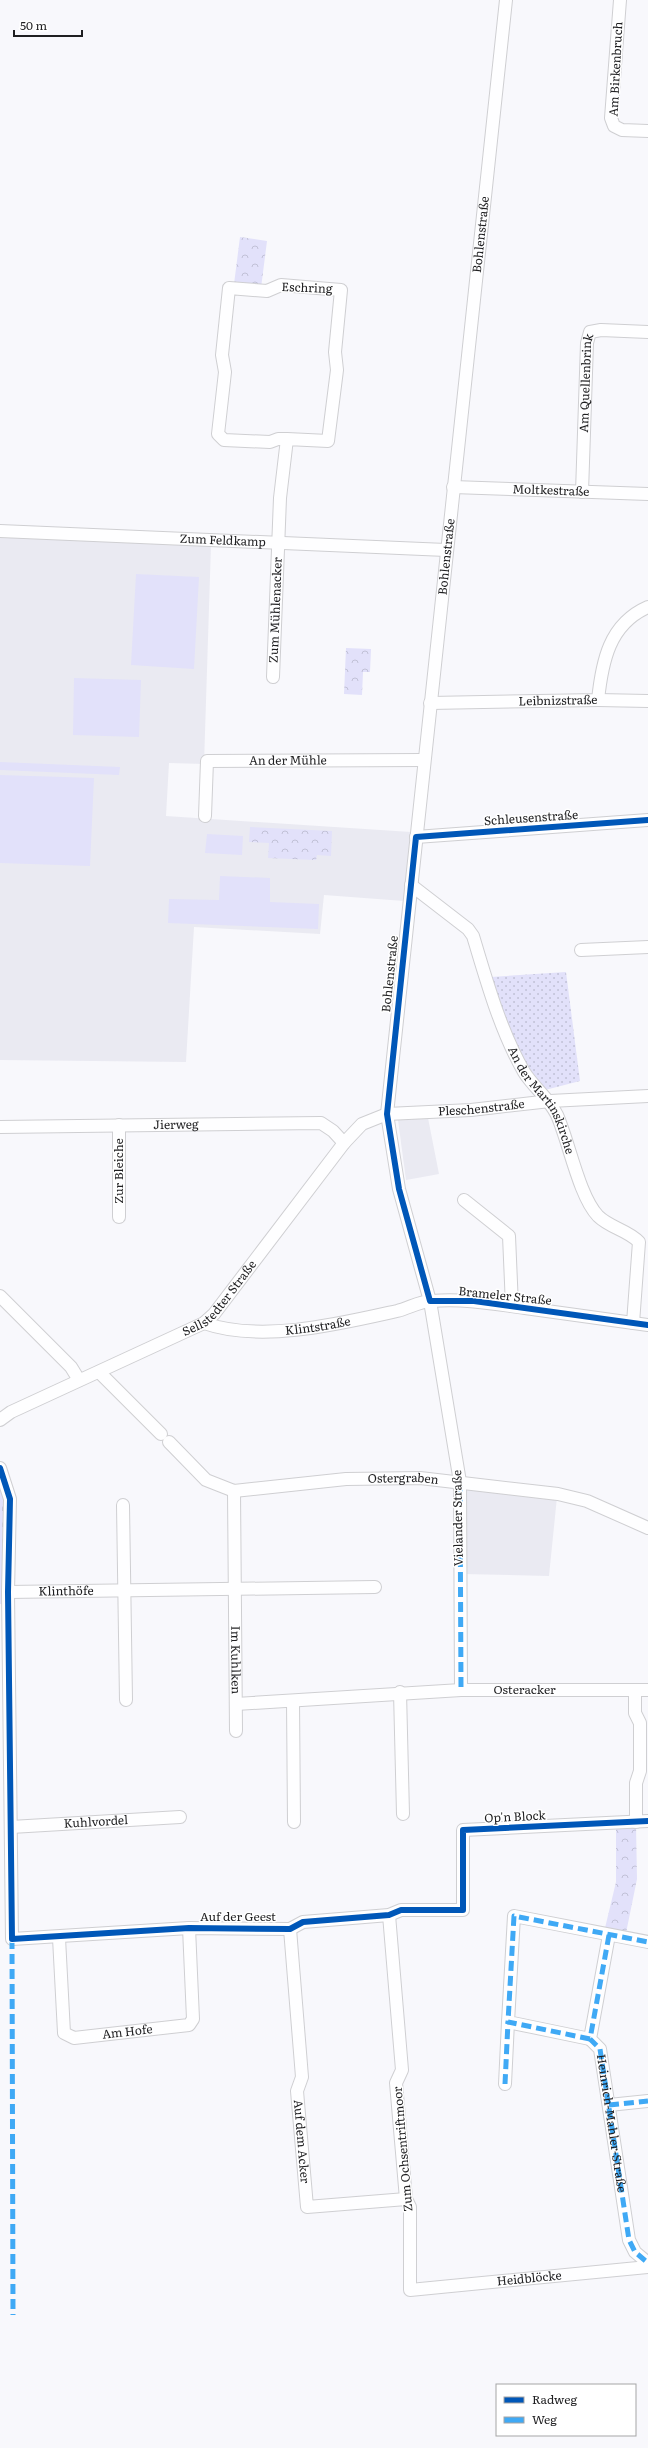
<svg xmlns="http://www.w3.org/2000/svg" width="648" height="2448" viewBox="0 0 648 2448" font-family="Literata,serif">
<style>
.built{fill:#eaeaf2}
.grass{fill:url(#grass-dots)}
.cemetery{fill:url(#cemetery-stones)}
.park{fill:url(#park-crowns)}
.garden{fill:#e2e1fa}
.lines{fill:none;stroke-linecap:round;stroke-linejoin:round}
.minor-casing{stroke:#cfcfd2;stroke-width:14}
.minor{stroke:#fefeff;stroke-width:12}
.quiet{stroke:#3fa9f5;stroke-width:5;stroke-dasharray:10 5;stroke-linecap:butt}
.cycleway-casing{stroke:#fff;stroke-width:8}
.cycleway{stroke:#0057b8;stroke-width:6}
.labels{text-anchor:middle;stroke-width:3;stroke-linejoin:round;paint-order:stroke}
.street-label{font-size:12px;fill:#1f1f21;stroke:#fff}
</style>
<defs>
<pattern id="grass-dots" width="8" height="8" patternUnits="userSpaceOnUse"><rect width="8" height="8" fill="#e2e1fa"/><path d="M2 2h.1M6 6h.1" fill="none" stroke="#c1c1d6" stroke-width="1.8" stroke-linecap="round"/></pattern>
<pattern id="cemetery-stones" width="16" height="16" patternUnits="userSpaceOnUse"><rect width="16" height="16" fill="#e2e1fa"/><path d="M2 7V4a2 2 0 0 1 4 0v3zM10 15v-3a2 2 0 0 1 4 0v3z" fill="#c1c1d6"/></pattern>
<pattern id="park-crowns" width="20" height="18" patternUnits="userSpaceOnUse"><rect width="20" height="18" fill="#e2e1fa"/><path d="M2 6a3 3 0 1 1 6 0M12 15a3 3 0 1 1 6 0" fill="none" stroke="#c1c1d6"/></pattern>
</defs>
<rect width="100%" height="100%" fill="#f8f8fc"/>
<path class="built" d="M0,536L211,545L204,764L169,763L166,816L411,832L404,901L324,895L320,934L194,927L186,1062L0,1060Z
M428,1118L439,1174L406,1180L398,1120Z
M463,1487L557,1497L549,1576L462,1574Z"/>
<path class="grass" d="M566,972L580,1081L545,1090C517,1057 504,1018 491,977Z"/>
<path class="cemetery" d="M0,1481L5,1510V1604H0Z"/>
<path class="park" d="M240,237L267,241L261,288L234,284Z
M346,648L371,649L370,672H363L362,695L344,694Z
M250,827L332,831L331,856L317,855L316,860L268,858L269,843L249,842Z
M636,1825L637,1879L626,1933L605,1928L616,1882V1826Z"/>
<path class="garden" d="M136,574L199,577L194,669L131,665Z
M74,678L141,680L139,737L73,735Z
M0,762L120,767L119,775L0,770Z
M0,775L94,778L90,866L0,863Z
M207,834L243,836L242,855L205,853Z
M220,876L270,878V902L319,904L318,929L168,923L169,899L219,900Z"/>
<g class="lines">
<defs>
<g id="minor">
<path d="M620,0L611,118L614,126L622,130L648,131"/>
<path id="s1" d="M453,487L648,494"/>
<path id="s2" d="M582,492L587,343L590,332L601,330L648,332"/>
<path id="s3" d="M0,531L446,550"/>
<path id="s4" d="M273,677L280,498L287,439L328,441L337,370L335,352L341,290L281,285L267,291L229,288L222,355L225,372L218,434L224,440L270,442L278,439H287"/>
<path d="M598,700L648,701"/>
<path id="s5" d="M430,703L598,700C602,662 609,624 648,607"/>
<path id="s6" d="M205,816L207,761L424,760"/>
<path d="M416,837L648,820"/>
<path id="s7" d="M411,885L468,929L473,936C487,982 500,1030 524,1072C534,1088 549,1098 557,1115C569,1142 579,1196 598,1216C610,1228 628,1230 639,1242L633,1323"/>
<path d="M581,950L648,947"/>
<path d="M119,1125V1217"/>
<path id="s8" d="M0,1127L321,1123L333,1131L344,1143"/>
<path d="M464,1200L509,1236L512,1306"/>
<path d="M0,1296L71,1367L79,1380"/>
<path id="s9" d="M204,1323C261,1343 339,1324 397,1311C409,1308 420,1301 432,1301C463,1298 495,1304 525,1308C566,1314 607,1319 648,1325"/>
<path d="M99,1372L161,1434"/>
<path id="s10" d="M0,1420L11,1412L204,1323L214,1314L344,1143L362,1124L387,1114L471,1110L550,1101L648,1096"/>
<path id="s11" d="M169,1442L206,1480L234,1491L346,1479L420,1478L558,1494L587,1501L648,1528"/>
<path d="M0,1468L10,1499L8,1592L12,1939L189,1928L290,1929L303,1922L389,1915L401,1910H463V1830L648,1821"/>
<path id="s12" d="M234,1491L236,1731"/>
<path d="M123,1505L126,1700"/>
<path id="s13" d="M8,1592L375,1587"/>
<path id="s14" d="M461,1690L460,1482L430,1301L399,1189L387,1114L506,0"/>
<path d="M635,1690V1713L640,1723V1771L636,1783V1822"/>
<path d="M400,1692L403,1814"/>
<path d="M293,1701L294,1822"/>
<path id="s15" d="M236,1704L461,1690H648"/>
<path id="s16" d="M11,1827L180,1817"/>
<path id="s17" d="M389,1915L401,2058L402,2070L396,2083L406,2199L410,2207V2290L648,2267"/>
<path id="s18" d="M290,1929L302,2077L297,2091L307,2207L406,2199"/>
<path d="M609,1935L590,2039L600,2049L629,2240L635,2252L648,2263"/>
<path id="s19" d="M59,1938L64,2033L74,2038L189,2025L193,2019L189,1928"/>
<path d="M590,2039L508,2022L514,1916L648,1942"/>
<path d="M505,2084L508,2022"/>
<path d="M609,2105L648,2101"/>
</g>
</defs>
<use href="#minor" class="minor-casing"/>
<use href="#minor" class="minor"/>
<g class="quiet">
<path d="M460,1482L461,1690"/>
<path id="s20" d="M609,1935L590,2039L600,2049L629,2240L635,2252L648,2263"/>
<path d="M12,1939L13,2315"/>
<path d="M590,2039L508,2022L514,1916L648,1942"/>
<path d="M505,2084L508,2022"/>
<path d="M609,2105L648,2101"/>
</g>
<defs>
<path id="cycleway" d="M648,820L416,837L387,1114L399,1189L430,1301H474L648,1325
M0,1468L10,1499L8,1592L12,1939L189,1928L290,1929L303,1922L389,1915L401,1910H463V1830L648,1821"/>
</defs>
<use href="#cycleway" class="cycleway-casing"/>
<use href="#cycleway" class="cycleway"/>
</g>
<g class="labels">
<g class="street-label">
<text transform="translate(616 69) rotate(-87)" y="4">Am Birkenbruch</text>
<text dy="4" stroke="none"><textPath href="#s14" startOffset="1468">Bohlenstraße</textPath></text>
<text transform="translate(307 288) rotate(2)" y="4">Eschring</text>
<text dy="4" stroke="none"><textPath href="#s2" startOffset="109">Am Quellenbrink</textPath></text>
<text dy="4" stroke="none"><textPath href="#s1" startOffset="98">Moltkestraße</textPath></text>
<text dy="4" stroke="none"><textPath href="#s3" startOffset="223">Zum Feldkamp</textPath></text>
<text dy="4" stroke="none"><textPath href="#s14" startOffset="1144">Bohlenstraße</textPath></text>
<text dy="4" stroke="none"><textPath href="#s4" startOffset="67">Zum Mühlenacker</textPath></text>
<text dy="4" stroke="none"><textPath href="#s5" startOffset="128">Leibnizstraße</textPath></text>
<text dy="4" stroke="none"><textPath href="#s6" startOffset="136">An der Mühle</textPath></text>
<text transform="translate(531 818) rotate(-4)" y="4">Schleusenstraße</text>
<text transform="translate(390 974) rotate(-84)" y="4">Bohlenstraße</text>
<text dy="4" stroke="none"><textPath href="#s7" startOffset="260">An der Martinskirche</textPath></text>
<text dy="4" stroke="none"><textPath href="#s10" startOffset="602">Pleschenstraße</textPath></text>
<text dy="4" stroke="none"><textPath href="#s8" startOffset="176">Jierweg</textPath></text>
<text transform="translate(119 1171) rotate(-90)" y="4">Zur Bleiche</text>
<text dy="4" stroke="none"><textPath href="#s10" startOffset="254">Sellstedter Straße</textPath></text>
<text transform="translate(505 1296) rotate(6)" y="4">Brameler Straße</text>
<text dy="4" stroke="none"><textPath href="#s9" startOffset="115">Klintstraße</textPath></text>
<text dy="4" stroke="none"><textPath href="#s11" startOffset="253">Ostergraben</textPath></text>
<text transform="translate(458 1518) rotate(-91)" y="4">Vielander Straße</text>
<text dy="4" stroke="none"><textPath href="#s13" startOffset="58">Klinthöfe</textPath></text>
<text dy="4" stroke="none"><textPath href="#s12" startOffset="169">Im Kuhlken</textPath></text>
<text dy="4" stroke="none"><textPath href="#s15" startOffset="289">Osteracker</textPath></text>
<text transform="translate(515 1817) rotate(-3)" y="4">Op'n Block</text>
<text dy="4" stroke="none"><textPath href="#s16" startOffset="85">Kuhlvordel</textPath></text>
<text x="238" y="1921">Auf der Geest</text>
<text dy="4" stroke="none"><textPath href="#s19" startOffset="160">Am Hofe</textPath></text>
<text dy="4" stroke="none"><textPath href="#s20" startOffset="195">Heinrich-Mahler-Straße</textPath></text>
<text dy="4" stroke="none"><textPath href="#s18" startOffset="214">Auf dem Acker</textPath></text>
<text transform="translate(403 2149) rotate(-95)" y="4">Zum Ochsentriftmoor</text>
<text dy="4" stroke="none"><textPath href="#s17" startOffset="498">Heidblöcke</textPath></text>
</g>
</g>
<rect x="496" y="2384" width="140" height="52" fill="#ffffff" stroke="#a5a5a6"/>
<rect x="504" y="2397" width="20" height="6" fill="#0057b8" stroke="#a5a5a6"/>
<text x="532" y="2404" font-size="12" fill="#1f1f21">Radweg</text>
<rect x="504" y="2417" width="20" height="6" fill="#3fa9f5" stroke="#a5a5a6"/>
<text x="532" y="2424" font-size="12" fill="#1f1f21">Weg</text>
<path d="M14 30v6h68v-6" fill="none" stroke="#1f1f21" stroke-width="2"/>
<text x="20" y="30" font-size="12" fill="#1f1f21" stroke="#ffffff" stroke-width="3" paint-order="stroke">50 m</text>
</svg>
